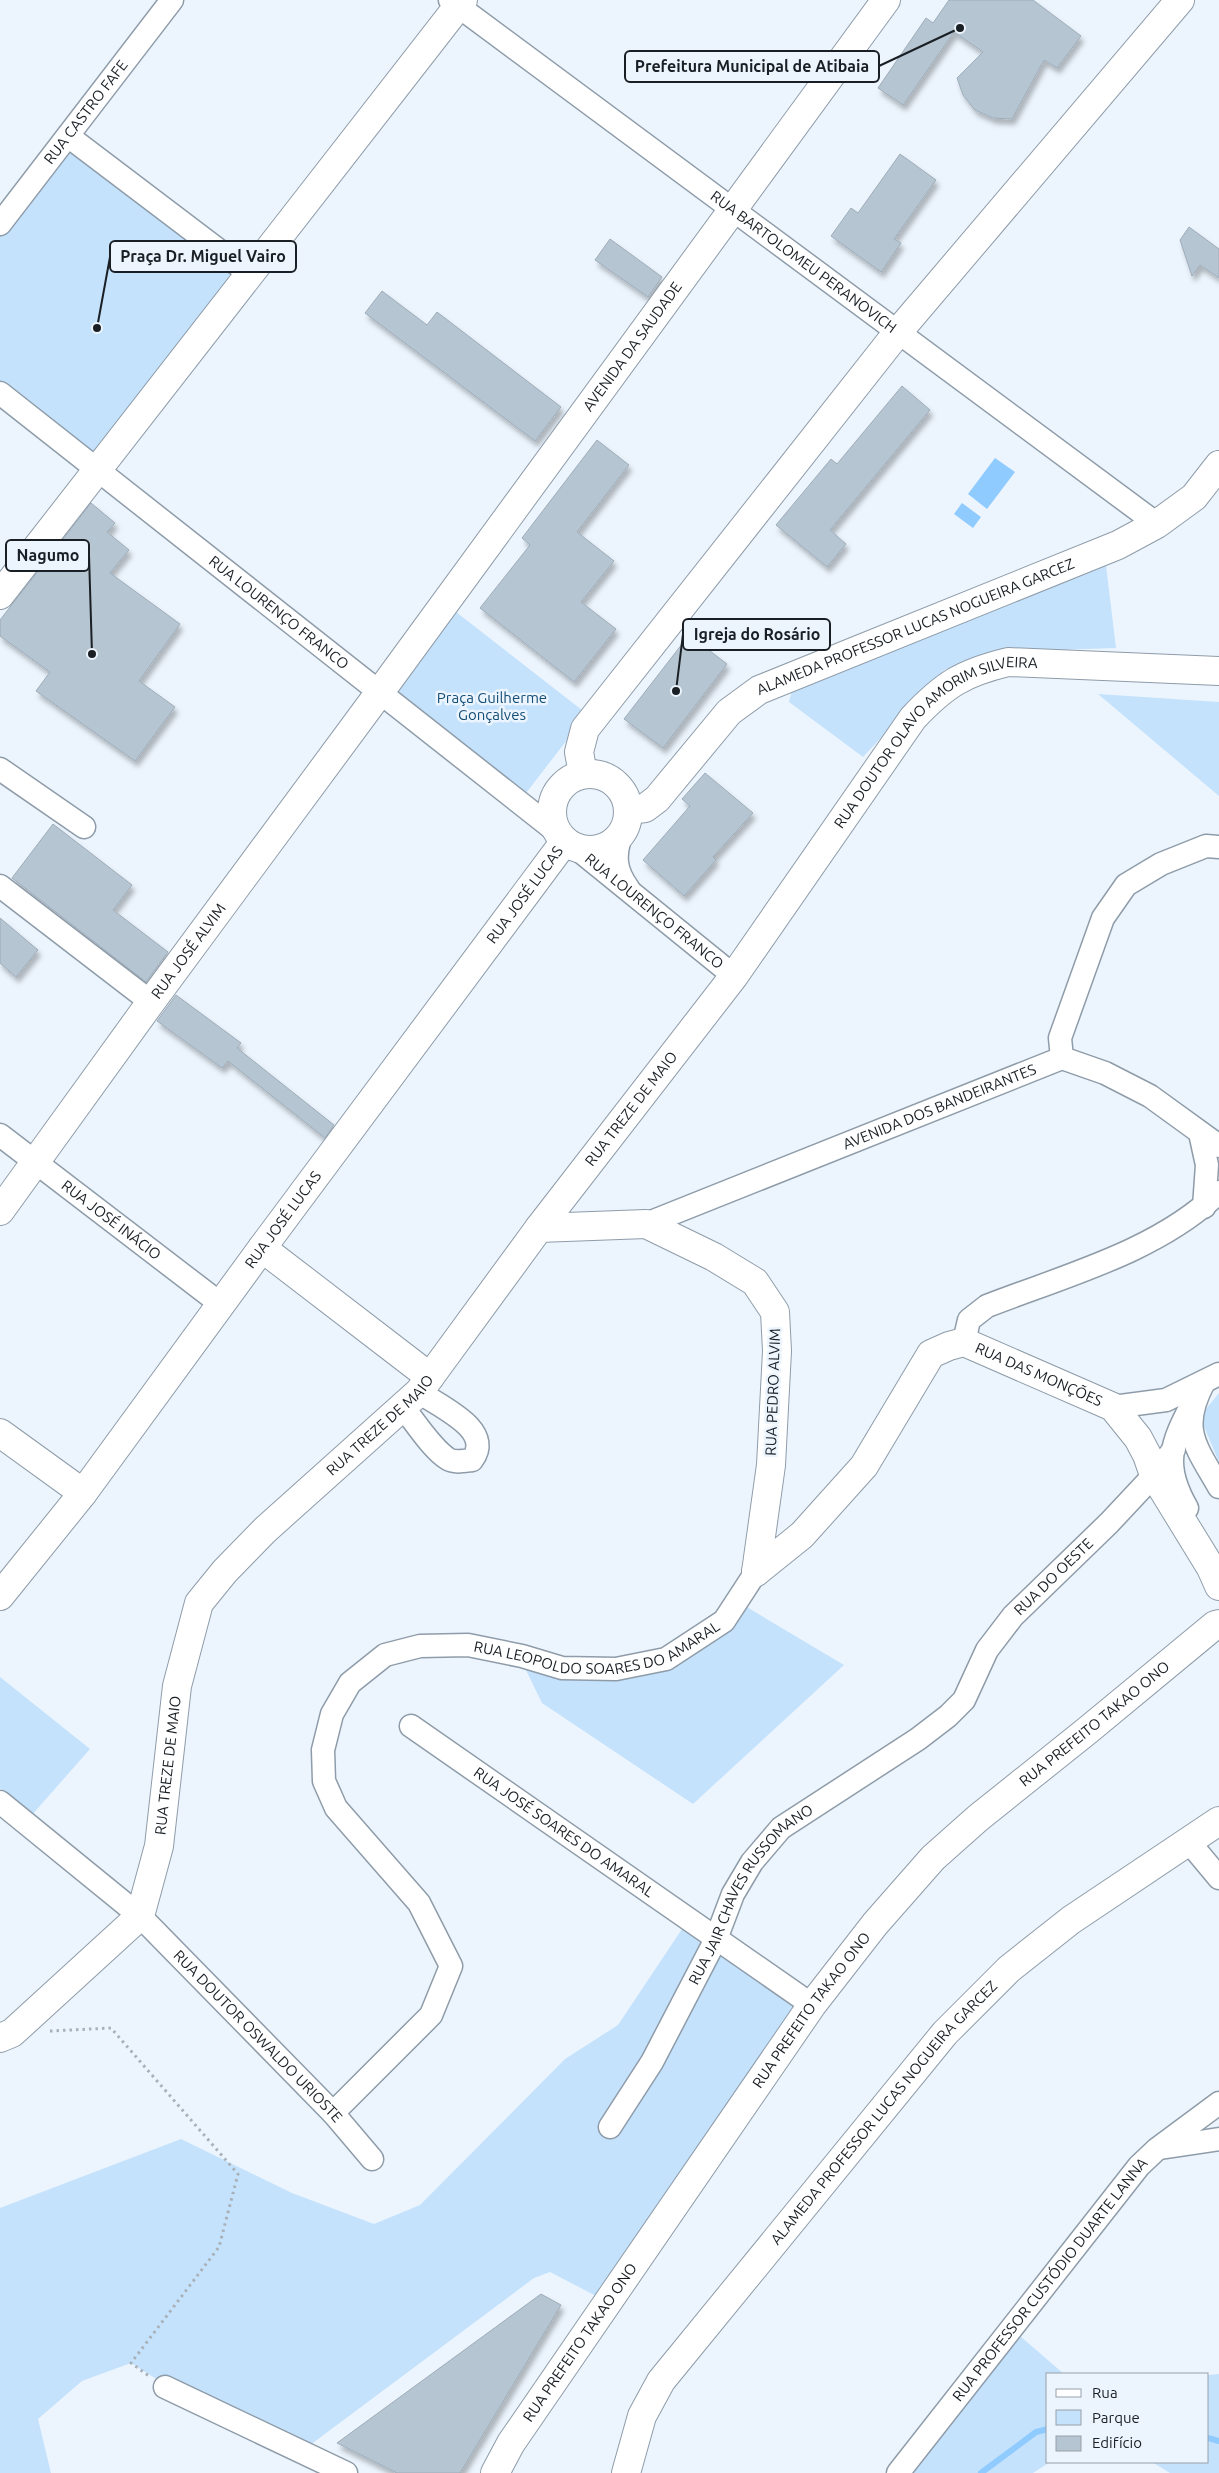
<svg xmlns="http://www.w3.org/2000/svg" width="1219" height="2473" viewBox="0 0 1219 2473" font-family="Ubuntu,sans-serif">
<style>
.green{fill:#c5e2fc}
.water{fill:#8fcbfe}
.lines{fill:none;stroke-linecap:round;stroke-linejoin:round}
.stream{stroke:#8fcbfe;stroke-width:6}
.building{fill:#b6c5d2;stroke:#9eacb9;filter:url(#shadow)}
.street-casing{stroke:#8e9ca9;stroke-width:25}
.secondary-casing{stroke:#8e9ca9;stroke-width:30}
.path{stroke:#a8b0b8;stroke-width:3;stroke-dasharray:2.5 4;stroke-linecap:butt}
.street{stroke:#fff;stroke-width:22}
.secondary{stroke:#fff;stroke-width:28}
.labels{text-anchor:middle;stroke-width:5;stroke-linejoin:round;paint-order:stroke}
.street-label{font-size:15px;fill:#191f24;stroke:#ecf5fe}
.park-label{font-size:15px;fill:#144d76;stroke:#ecf5fe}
.leader{fill:none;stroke:#191f24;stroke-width:2}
.callout-dot{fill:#191f24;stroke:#ecf5fe;stroke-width:2}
.callout{fill:#ecf5fe;stroke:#191f24;stroke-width:2}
.callout-label{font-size:16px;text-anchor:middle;font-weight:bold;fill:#191f24}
</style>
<defs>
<filter id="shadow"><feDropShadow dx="3" dy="5.5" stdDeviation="2.5" flood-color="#0004"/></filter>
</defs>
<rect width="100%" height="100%" fill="#ecf5fe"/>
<path class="green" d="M69,143L237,271L97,457L0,385V231Z
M1106,565L1116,648L994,652L944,670L863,757L789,702L792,690Z
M451,608L587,714L523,797L389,692Z
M1098,694L1219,702V796Z
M1219,1393V1462L1202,1422L1192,1426Z
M745,1606L844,1665L693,1804L542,1703L522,1662L618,1679Z
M0,1677L90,1749L31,1816L0,1788Z
M682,1929L718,1949L807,2007L600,2298L550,2272L534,2278L302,2451L166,2385L131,2363L82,2381L38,2419L51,2473H0V2208L181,2139L292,2193L374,2224L420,2205L565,2059L618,2025Z
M1012,2329L1064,2374H1048V2462H1050L1033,2473H899Z
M1219,2374V2473H1170L1152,2462H1208V2375Z"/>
<path class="water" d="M995,458L1015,472L987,509L968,494Z
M962,503L981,517L973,528L954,514Z"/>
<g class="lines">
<path class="stream" d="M1208,2438L1219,2441
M981,2473L1036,2432L1048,2429"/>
</g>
<path class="building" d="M949,0H1033L1081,36L1057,68L1044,60L1012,119L993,118L975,110L963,95L957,78L983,52L954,32L903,105L878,88L926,18L933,23Z
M900,154L936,180L894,239L901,243L881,272L831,236L851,208L858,213Z
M1189,227L1219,249V278L1200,265L1192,276L1180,240Z
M610,239L662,277L648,297L595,260Z
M382,291L427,325L437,312L561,407L535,441L365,313Z
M902,386L930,410L830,530L846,544L827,567L776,525L831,459L837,464Z
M597,440L629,465L577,532L614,561L581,602L616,629L574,682L480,608L530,545L522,538Z
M91,503L115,523L107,532L129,550L110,573L180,624L139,681L175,707L135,761L36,691L50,672L0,636V620Z
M689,635L727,664L663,748L624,719Z
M705,773L753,813L713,857L716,860L684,896L643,860L690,806L682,799Z
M53,824L132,885L113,910L168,952L146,982L12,878Z
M0,918L38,950L16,977L0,963Z
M176,995L241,1043L237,1048L334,1125L325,1138L228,1061L222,1068L157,1021Z
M541,2294L561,2305L460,2473H397L337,2443Z"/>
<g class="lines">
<defs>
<g id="street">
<path id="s1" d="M450,0L1157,524"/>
<path d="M68,136L250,274"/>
<path id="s2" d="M0,224L172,0"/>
<path id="s3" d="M0,393L557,832"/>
<path d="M0,769L84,827"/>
<path d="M621,835C614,856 615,870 628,888"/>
<path id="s4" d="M575,847L734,976"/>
<path d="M0,886L151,1002"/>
<path d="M1062,1058L1060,1038L1103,918L1126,885L1161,864L1206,846L1219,847"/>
<path d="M1062,1058L1105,1073L1150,1096L1219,1146"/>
<path d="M1200,1133L1207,1165L1204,1207"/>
<path id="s5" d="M0,1135L222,1305"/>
<path id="s6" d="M646,1224L1062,1058"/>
<path d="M964,1342L969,1320L987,1306C1064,1276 1159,1251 1219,1192"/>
<path d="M1204,1382C1179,1429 1195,1445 1219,1487"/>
<path d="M403,1407C415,1422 432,1449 448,1459C455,1463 464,1461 472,1460C495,1430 440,1407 419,1392"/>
<path d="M1113,1407L1166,1400L1219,1374"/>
<path d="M1187,1508C1162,1465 1171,1444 1193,1402"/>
<path id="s7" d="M411,1726L812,2005"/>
<path id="s8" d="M0,1802L140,1916L333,2113L372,2159"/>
<path d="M1189,1842L1219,1878"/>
<path id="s9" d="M333,2113L431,2015L451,1966L419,1903L336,1808L324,1781L323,1750L332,1714L350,1683L385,1655L420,1646L468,1645L522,1656L562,1668L616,1669L666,1659L724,1621L756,1572"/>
<path id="s10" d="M610,2127L652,2062L716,1939L733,1894L752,1862L781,1828L918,1739L948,1716L964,1700L987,1650L1013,1616L1109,1523L1154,1475L1174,1449"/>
<path d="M1160,2148L1219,2139"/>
<path d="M165,2387L346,2473"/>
<path id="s11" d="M898,2473L1139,2166L1157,2149L1219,2103"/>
</g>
<g id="secondary">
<path d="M0,595L463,0"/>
<path d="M583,774L579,752L585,729L898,332L1180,0"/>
<circle cx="590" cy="812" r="38"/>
<path id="s12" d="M629,810L645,808L657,799L729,712L759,690L1118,545L1157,524L1194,497L1219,465"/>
<path id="s13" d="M0,1211L151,1002L380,692L886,0"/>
<path d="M539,1228L646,1224L714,1257L755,1282L775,1312L777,1351L771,1465L756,1572"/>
<path d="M262,1248L430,1377"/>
<path d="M0,1433L83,1493"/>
<path id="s14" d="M756,1572L802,1535L864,1466L931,1354L949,1346L964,1342L1113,1407L1138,1438L1147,1455L1154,1475L1211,1568L1219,1586"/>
<path id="s15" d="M0,1596L83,1493L262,1248L565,841"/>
<path id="s16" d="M0,2038L12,2033L140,1916L159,1846L177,1686L199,1603L225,1571L265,1530L419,1392L539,1228L734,976L913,718C945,684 963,673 1008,662L1219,671"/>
<path id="s17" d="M495,2473L511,2443L812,2005L875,1924L933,1858L978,1818L1088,1730L1215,1625L1219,1624"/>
<path id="s18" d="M626,2473L642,2416L661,2381L945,2033L1009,1969L1071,1920L1219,1821"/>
</g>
</defs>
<use href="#street" class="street-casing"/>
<use href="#secondary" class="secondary-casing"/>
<path class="path" d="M50,2031L111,2028L238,2174L219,2247L131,2363L149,2376"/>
<use href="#street" class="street"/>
<use href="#secondary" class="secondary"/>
</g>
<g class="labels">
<g class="street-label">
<text dy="5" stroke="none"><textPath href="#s2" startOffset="141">RUA CASTRO FAFE</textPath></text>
<text dy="5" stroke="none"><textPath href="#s1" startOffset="440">RUA BARTOLOMEU PERANOVICH</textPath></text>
<text dy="5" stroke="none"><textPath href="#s13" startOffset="1071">AVENIDA DA SAUDADE</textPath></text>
<text dy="5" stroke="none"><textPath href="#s3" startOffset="355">RUA LOURENÇO FRANCO</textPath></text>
<text dy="5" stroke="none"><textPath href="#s12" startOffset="350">ALAMEDA PROFESSOR LUCAS NOGUEIRA GARCEZ</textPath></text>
<text dy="5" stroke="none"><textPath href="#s16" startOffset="1652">RUA DOUTOR OLAVO AMORIM SILVEIRA</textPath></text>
<text dy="5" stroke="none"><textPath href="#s15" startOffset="876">RUA JOSÉ LUCAS</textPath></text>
<text dy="5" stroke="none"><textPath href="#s4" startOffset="102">RUA LOURENÇO FRANCO</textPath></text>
<text dy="5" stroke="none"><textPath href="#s13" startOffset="321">RUA JOSÉ ALVIM</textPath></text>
<text dy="5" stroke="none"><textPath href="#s6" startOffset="316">AVENIDA DOS BANDEIRANTES</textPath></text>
<text dy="5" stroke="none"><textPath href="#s16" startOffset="1165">RUA TREZE DE MAIO</textPath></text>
<text dy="5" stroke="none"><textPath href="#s15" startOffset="471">RUA JOSÉ LUCAS</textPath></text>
<text dy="5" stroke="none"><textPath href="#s5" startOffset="140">RUA JOSÉ INÁCIO</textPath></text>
<text dy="5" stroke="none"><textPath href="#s14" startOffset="399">RUA DAS MONÇÕES</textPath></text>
<text transform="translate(773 1392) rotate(-88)" y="5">RUA PEDRO ALVIM</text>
<text dy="5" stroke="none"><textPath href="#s16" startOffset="760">RUA TREZE DE MAIO</textPath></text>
<text dy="5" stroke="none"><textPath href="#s10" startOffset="724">RUA DO OESTE</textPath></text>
<text dy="5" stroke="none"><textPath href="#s9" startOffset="786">RUA LEOPOLDO SOARES DO AMARAL</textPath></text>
<text dy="5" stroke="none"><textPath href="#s17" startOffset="966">RUA PREFEITO TAKAO ONO</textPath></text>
<text dy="5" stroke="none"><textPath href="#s16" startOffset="340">RUA TREZE DE MAIO</textPath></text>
<text dy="5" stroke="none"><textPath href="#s7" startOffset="186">RUA JOSÉ SOARES DO AMARAL</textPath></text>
<text dy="5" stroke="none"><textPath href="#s10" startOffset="274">RUA JAIR CHAVES RUSSOMANO</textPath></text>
<text dy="5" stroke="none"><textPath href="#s17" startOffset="561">RUA PREFEITO TAKAO ONO</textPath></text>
<text dy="5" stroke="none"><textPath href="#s8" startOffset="349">RUA DOUTOR OSWALDO URIOSTE</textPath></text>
<text dy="5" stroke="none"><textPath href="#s18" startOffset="448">ALAMEDA PROFESSOR LUCAS NOGUEIRA GARCEZ</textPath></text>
<text dy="5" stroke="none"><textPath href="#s11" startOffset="246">RUA PROFESSOR CUSTÓDIO DUARTE LANNA</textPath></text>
<text dy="5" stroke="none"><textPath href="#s17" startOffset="156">RUA PREFEITO TAKAO ONO</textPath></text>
</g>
<g class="park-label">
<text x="492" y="703">Praça Guilherme<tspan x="492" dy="17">Gonçalves</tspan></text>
</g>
</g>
<path class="leader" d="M960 28L879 66M97 328L110 257M92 654L89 555M676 691L683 634"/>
<g class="callout-dot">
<circle cx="960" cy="28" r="5"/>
<circle cx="97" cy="328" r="5"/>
<circle cx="92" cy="654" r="5"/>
<circle cx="676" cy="691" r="5"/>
</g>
<g class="callout">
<rect x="625" y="51" width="254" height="31" rx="5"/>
<rect x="110" y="241" width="186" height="31" rx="5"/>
<rect x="6" y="540" width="83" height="31" rx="5"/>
<rect x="683" y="619" width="147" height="31" rx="5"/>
</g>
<g class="callout-label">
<text x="752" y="72">Prefeitura Municipal de Atibaia</text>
<text x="203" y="262">Praça Dr. Miguel Vairo</text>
<text x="48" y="561">Nagumo</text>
<text x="757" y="640">Igreja do Rosário</text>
</g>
<rect x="1046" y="2373" width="162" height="90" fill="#ecf5fe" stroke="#989fa7"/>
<rect x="1056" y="2389" width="25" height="8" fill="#ffffff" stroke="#989fa7"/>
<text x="1092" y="2398" font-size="15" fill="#191f24">Rua</text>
<rect x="1056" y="2410" width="25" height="15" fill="#c5e2fc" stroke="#989fa7"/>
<text x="1092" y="2423" font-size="15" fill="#191f24">Parque</text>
<rect x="1056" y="2436" width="25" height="15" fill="#b6c5d2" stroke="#989fa7"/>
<text x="1092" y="2448" font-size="15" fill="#191f24">Edifício</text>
</svg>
